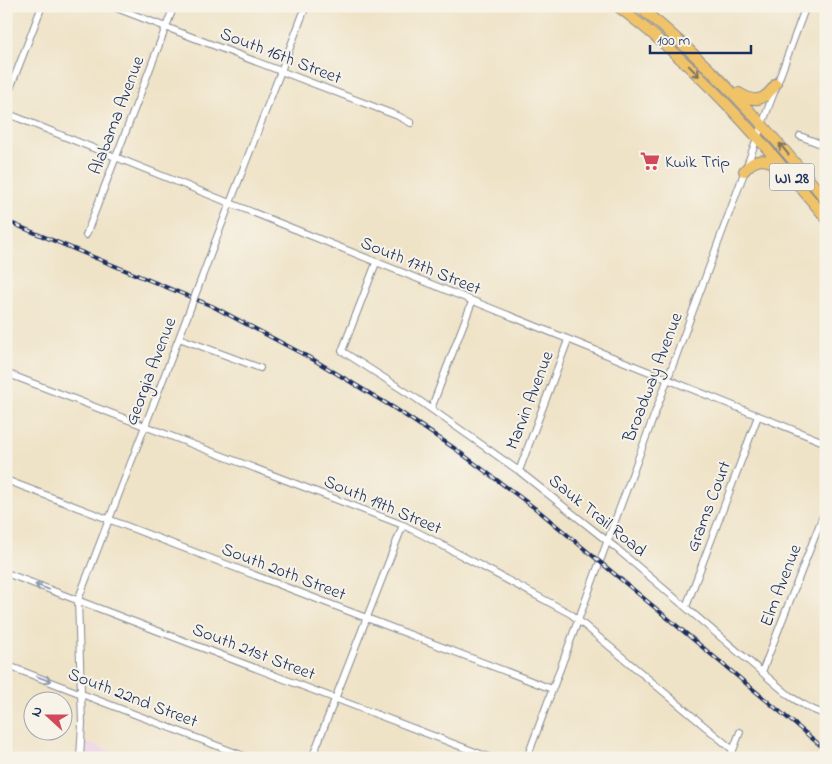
<svg xmlns="http://www.w3.org/2000/svg" width="832" height="764" viewBox="0 0 832 764" font-family="'Indie Flower',sans-serif">
<style>
.built{fill:#eed0e8}
.lines{fill:none;stroke-linecap:round;stroke-linejoin:round}
.minor-casing{stroke:#858992;stroke-width:8}
.primary-casing{stroke:#858992;stroke-width:12}
.minor{stroke:#fff;stroke-width:6}
.primary{stroke:#f0c369;stroke-width:10}
.rail-casing{stroke:#1b2f5e;stroke-width:4}
.rail{stroke:#f7f3e8;stroke-width:2;stroke-dasharray:5.5;stroke-linecap:butt}
.minor-bridge-casing{stroke:#858992;stroke-width:8;stroke-linecap:butt}
.minor-bridge{stroke:#fff;stroke-width:6}
.oneway{stroke:#7b7263}
.oneway2{stroke:#8d97ae}
.labels{text-anchor:middle;stroke-width:4;stroke-linejoin:round;paint-order:stroke}
.shield{fill:#f7f3e8;stroke:#5d6a87;stroke-width:1}
.shield-label{font-size:16px;font-weight:bold;fill:#1b2f5e}
.street-label{font-size:18px;fill:#1b2f5e;stroke:#f7f3e8}
.poi-label{font-size:18px;fill:#1b2f5e;stroke:#f7f3e8;text-anchor:start}
</style>
<rect width="100%" height="100%" fill="#f7f3e8"/>
<filter id="ink" filterUnits="userSpaceOnUse"><feTurbulence type="fractalNoise" baseFrequency=".02" numOctaves="2"/><feDisplacementMap in="SourceGraphic" scale="10" xChannelSelector="R" yChannelSelector="G"/><feConvolveMatrix kernelMatrix="1 2 1 2 8 2 1 2 1" color-interpolation-filters="sRGB"/></filter>
<filter id="wash" filterUnits="userSpaceOnUse"><feTurbulence type="fractalNoise" baseFrequency=".0096" numOctaves="4" result="noise"/><feDisplacementMap in="SourceGraphic" scale="20" xChannelSelector="R" yChannelSelector="G"/><feGaussianBlur stdDeviation="1.12" result="paint"/><feColorMatrix in="noise" values="0 0 0 0 0 0 0 0 0 0 0 0 0 0 0 0 0 1.4 0 .05"/><feComposite in="paint" operator="in"/></filter>
<g filter="url(#wash)">
<rect width="100%" height="100%" fill="#efe3c7"/>
<path class="built" d="M87,742L127,758H86Z"/>
</g>
<g filter="url(#ink)">
<g class="lines">
<defs>
<path id="minor" d="M111,6L398,116L411,123
M6,99L42,6
M6,113L826,443
M800,136L826,146
M86,235L174,6
M215,242L306,6
M376,263L342,351L417,399L519,471L616,548L791,697L809,708L826,715
M179,338L260,368
M6,373L403,525L423,535L571,614L733,750
M431,409L472,302
M519,471L568,340
M6,480L552,689
M6,573L491,758
M686,607L758,416
M6,665L249,758
M762,672L826,508
M80,758L82,724L78,600L187,317
M312,758L403,525
M527,758L806,6
M730,758L740,732"/>
<path id="primary" d="M617,6C698,66 762,141 826,218
M638,6C711,64 767,128 826,200
M739,93C756,104 765,100 776,84
M744,171C755,157 766,158 780,167"/>
</defs>
<use href="#minor" class="minor-casing"/>
<use href="#primary" class="primary-casing"/>
<use href="#minor" class="minor"/>
<use href="#primary" class="primary"/>
<defs>
<path id="rail" d="M6,221L212,306L314,360L394,408L454,448L540,512L826,750"/>
</defs>
<use href="#rail" class="rail-casing"/>
<use href="#rail" class="rail"/>
<defs>
<path id="minor-bridge" d="M187,317L215,242"/>
</defs>
<use href="#minor-bridge" class="minor-bridge-casing"/>
<use href="#minor-bridge" class="minor-bridge"/>
</g>
<defs><path id="oneway-shaft" d="M-6 0H5M1.5-3L5.5 0L1.5 3" fill="none" stroke-width="1.6" stroke-linecap="round" stroke-linejoin="round" transform="scale(1.25)"/></defs>
<g class="oneway">
<use href="#oneway-shaft" transform="translate(694 71) rotate(46)"/>
<use href="#oneway-shaft" transform="translate(784 149) rotate(-129)"/>
</g>
<g class="oneway2">
<use href="#oneway-shaft" transform="translate(42 587) rotate(-159)"/>
<use href="#oneway-shaft" transform="translate(44 679) rotate(20)"/>
</g>
</g>
<defs>
<symbol id="supermarket-bare" viewBox="-9 -9 18 18"><path d="M-6-5.5h2.5l.6 2H6L4.5 2H-2.5L-4.4-4H-6ZM-1.5 3.2a1.3 1.3 0 1 0 .1 0ZM3 3.2a1.3 1.3 0 1 0 .1 0Z" fill="#d1495b" stroke="#f7f3e8" stroke-width="2.5" paint-order="stroke"/></symbol>
</defs>
<g fill-rule="evenodd">
<use href="#supermarket-bare" x="636" y="147" width="28" height="28"/>
</g>
<g class="labels">
<rect class="shield" x="769.5" y="163.5" width="45" height="27" rx="4"/>
<g class="shield-label">
<text x="792" y="183">WI 28</text>
</g>
<g class="street-label">
<text transform="translate(281 55) rotate(21)" y="6">South 16th Street</text>
<text transform="translate(116 115) rotate(-69)" y="6">Alabama Avenue</text>
<text transform="translate(421 265) rotate(22)" y="6">South 17th Street</text>
<text transform="translate(150 371) rotate(-69)" y="6">Georgia Avenue</text>
<text transform="translate(652 377) rotate(-69)" y="6">Broadway Avenue</text>
<text transform="translate(529 400) rotate(-69)" y="6">Marvin Avenue</text>
<text transform="translate(383 504) rotate(23)" y="6">South 19th Street</text>
<text transform="translate(708 506) rotate(-69)" y="6">Grams Court</text>
<text transform="translate(598 515) rotate(39)" y="6">Sauk Trail Road</text>
<text transform="translate(284 571) rotate(21)" y="6">South 20th Street</text>
<text transform="translate(780 585) rotate(-69)" y="6">Elm Avenue</text>
<text transform="translate(254 651) rotate(21)" y="6">South 21st Street</text>
<text transform="translate(133 697) rotate(21)" y="6">South 22nd Street</text>
</g>
<g class="poi-label">
<text x="665" y="167">Kwik Trip</text>
</g>
</g>
<rect width="832" height="764" fill="none" stroke="#f7f3e8" stroke-width="25"/>
<g transform="translate(48 716) rotate(291)"><circle r="24" fill="#f7f3e8" stroke="#9fa5b1"/>
<path d="M0-4L9 19L0 12L-9 19Z" fill="#d1495b"/>
<text y="-8" font-size="14" font-weight="bold" text-anchor="middle" fill="#1b2f5e">N</text>
</g>
<path d="M650 45v8h101v-8" fill="none" stroke="#1b2f5e" stroke-width="2.5"/>
<text x="657" y="45" font-size="15" fill="#1b2f5e" stroke="#f7f3e8" stroke-width="4" paint-order="stroke">100 m</text>
</svg>
